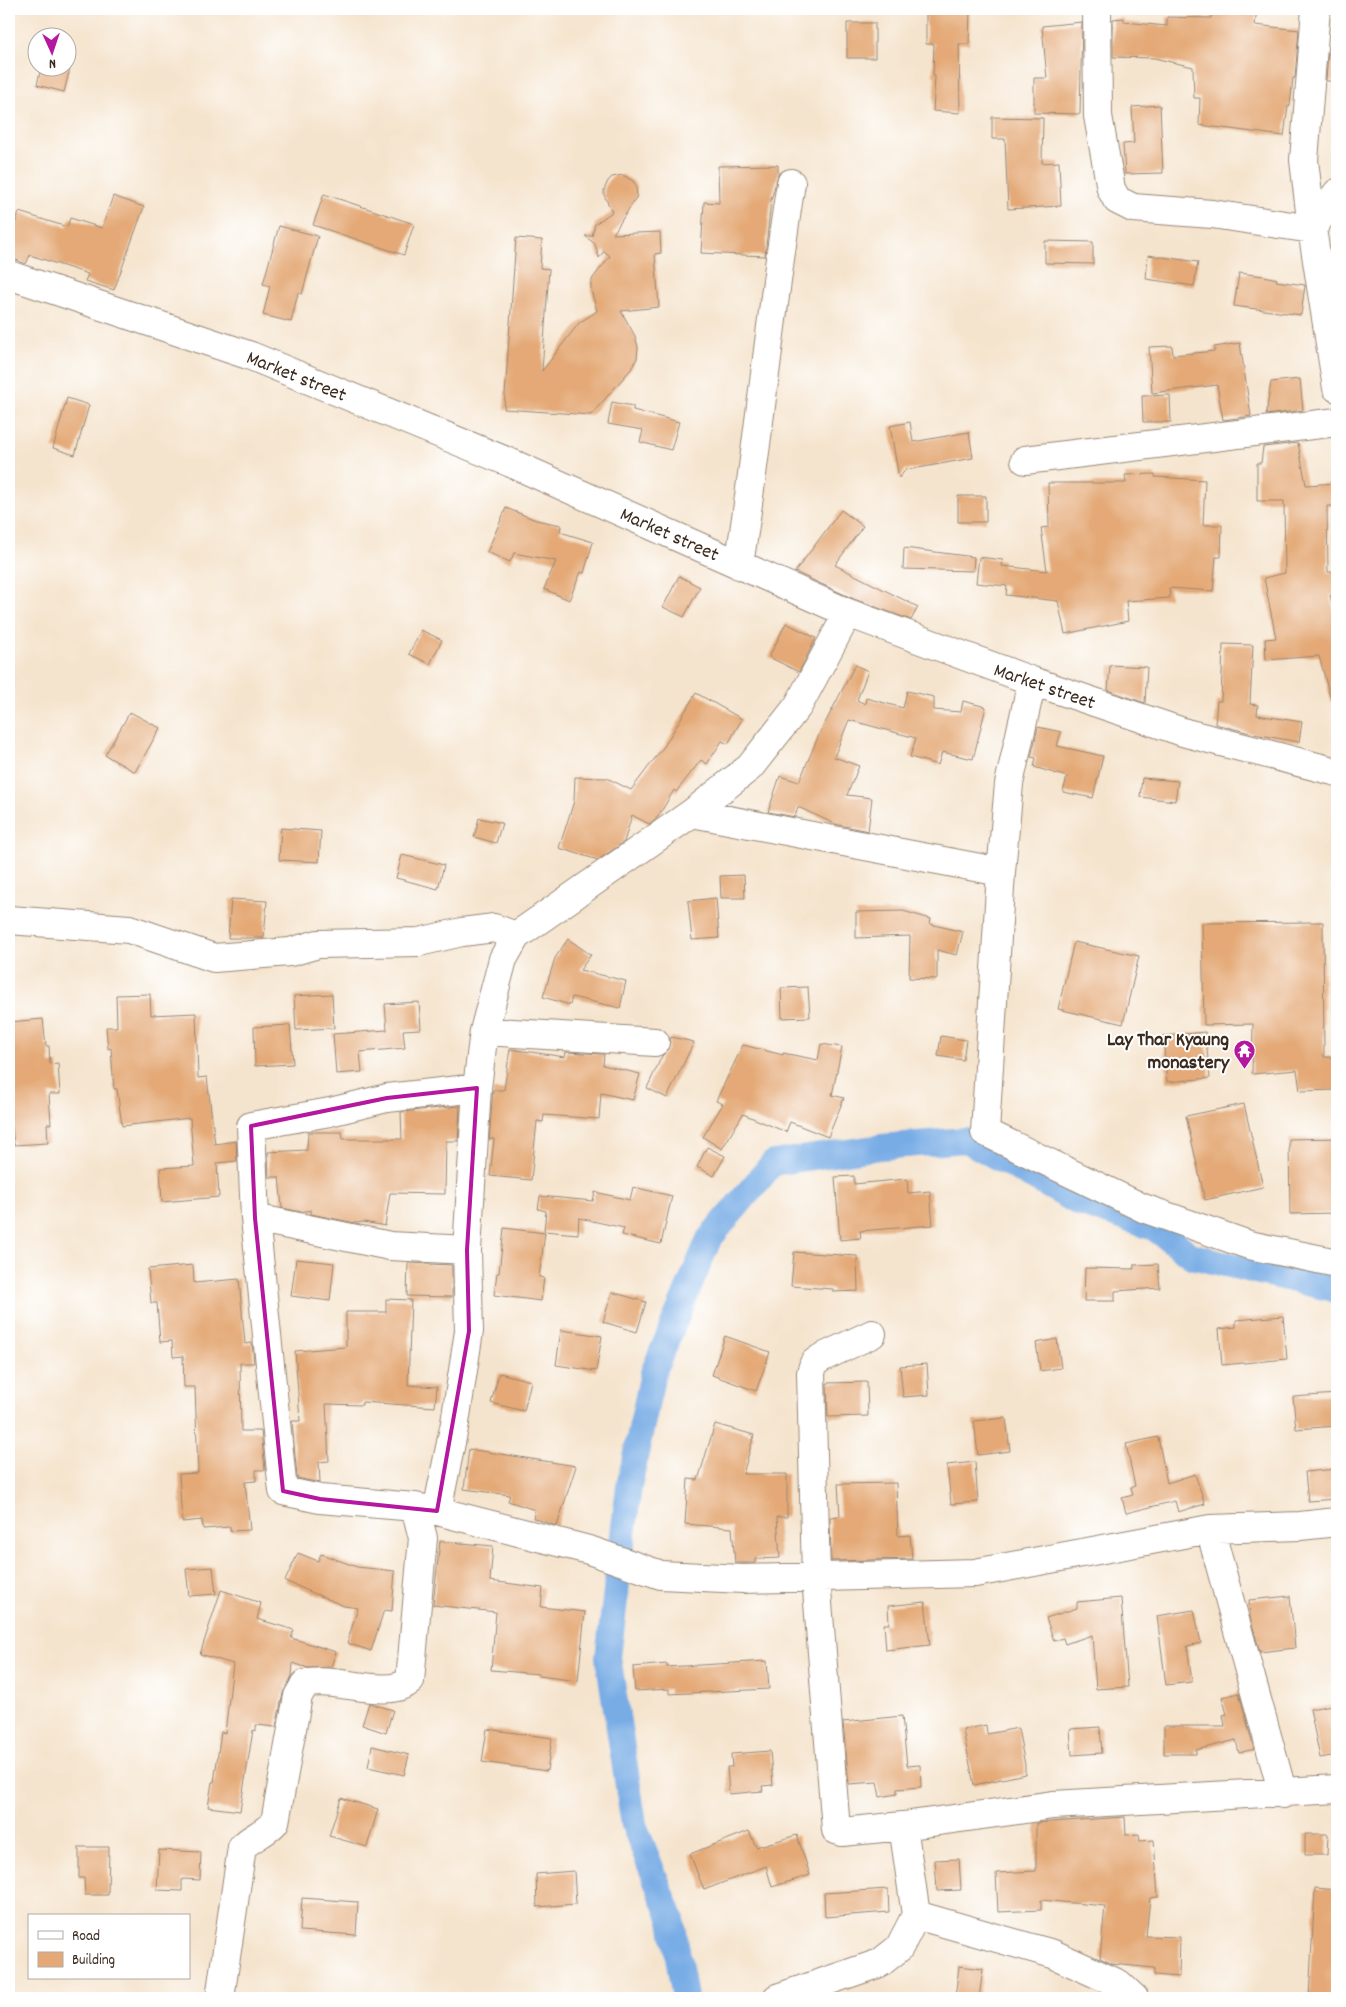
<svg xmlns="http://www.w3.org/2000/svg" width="1346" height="2007" viewBox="0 0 1346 2007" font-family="Dekko,sans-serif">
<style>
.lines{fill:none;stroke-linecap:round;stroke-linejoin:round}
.canal{stroke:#77ace5;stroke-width:26}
.building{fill:#e4a976}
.minor-casing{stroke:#988776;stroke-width:30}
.minor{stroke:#fff;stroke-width:28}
.marked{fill:none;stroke:#b5179e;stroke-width:4;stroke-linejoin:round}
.labels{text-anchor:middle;stroke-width:4;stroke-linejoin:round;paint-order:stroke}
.street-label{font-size:20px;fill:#3b2a1e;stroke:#fff}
.poi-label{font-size:20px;font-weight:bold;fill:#3b2a1e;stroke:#fff;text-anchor:end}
</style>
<rect width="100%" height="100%" fill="#fff"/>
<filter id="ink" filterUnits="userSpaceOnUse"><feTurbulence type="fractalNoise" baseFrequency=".02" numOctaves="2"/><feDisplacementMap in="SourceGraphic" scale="10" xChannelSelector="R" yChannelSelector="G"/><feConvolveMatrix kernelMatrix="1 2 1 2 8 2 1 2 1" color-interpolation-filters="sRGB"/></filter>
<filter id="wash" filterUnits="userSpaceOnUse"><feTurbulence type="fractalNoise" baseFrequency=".0096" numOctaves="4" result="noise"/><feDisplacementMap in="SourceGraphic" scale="20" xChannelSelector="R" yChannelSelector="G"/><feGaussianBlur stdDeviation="1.12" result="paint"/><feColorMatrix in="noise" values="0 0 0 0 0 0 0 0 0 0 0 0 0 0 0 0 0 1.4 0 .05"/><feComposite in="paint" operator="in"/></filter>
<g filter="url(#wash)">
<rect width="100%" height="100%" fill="#f5e4cd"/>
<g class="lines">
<path class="canal" d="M685,1998L672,1920L634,1825L608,1657L629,1486L653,1373L709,1239L773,1163L881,1147L966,1140L1079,1203L1154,1228L1192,1256L1337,1290"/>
</g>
<g id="blocks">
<path class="building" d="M926,9H970L969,44H959L960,113L933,111L935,76H933L934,44H926Z
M1212,9H1257L1255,25L1299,30L1295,78H1293L1290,106H1288L1284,136L1199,125L1200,98H1194L1193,67L1154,58L1113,57V19L1124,18V22L1167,26V17L1211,18Z
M1082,22L1080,114L1034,113V78H1047L1042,26Z
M847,23H875V58H847Z
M1328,53L1337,54V81H1326Z
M41,68H70L64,92L37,85Z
M1160,105L1163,173L1125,174L1123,144L1134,143L1132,107Z
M992,117L1043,118L1042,163L1059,162L1061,206L1008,209L1005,139H992Z
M778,165V175L771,200L765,256L701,253L704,202L719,203L718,166Z
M623,175L633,181L636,186L637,196L613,234L660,232L661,253L655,254L659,307L621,311L635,336L638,347L637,358L632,368L591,415L504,409L516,238L542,240L540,268L549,269L542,371L579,323L597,311L591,290V283L593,278L610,256L604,251L599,258L595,244L585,236H592L595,224L612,212L604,195V190L608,181L612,177Z
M324,194L414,224L404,255L313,225Z
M113,196L144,207L114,290L85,281L88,274L30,255L26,264L9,257V231L12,232L19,212L67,227L70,218L102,228Z
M279,226L318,236L302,294L298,293L291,322L263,315L270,286L263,284Z
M1045,241L1093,242V264L1045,263Z
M1148,255L1198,262L1194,286L1146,279Z
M1239,273L1264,276L1277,279L1276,281L1305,285L1301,315L1234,306Z
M1240,343L1251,416L1223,420L1217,385L1152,393L1149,347L1172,346L1173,355L1215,351L1214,347Z
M1300,379L1303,410L1266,415L1271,382Z
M1170,395L1171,422H1143L1142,396Z
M67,398L89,405L75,455L53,448Z
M612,402L633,406V410L679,422L671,450L640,442L643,430L608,424Z
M910,422L913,442L969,432L973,458L907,470V468L899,478L890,426Z
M1298,443L1306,485L1337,483V506H1327L1328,572H1335L1337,595H1330L1337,624V700H1331L1319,656L1266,660L1265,639L1276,638L1264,578L1285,573L1284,501H1257V463H1261L1263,447Z
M1155,474V477L1205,480L1203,525H1222L1221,557H1216L1213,591L1169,588L1170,598L1126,601L1128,621L1065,634L1058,601L1006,595L1007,586L976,583L979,557L1003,560L1002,566L1047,571L1041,528L1049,527L1048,483H1126L1125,475Z
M958,496H986V522H958Z
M506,508L536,520L561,525L560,532L593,542L584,573L581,572L569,600L544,589L556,561L514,553L510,562L487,552Z
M841,510L863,526L835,565L918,607L911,620L854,599L795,572Z
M904,548L974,557L973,571L903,569Z
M679,576L700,587L684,617L663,607Z
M786,623L816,638L799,672L769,657Z
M421,630L442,640L430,664L409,654Z
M1223,644L1253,645L1250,704L1258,705L1257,715L1302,722L1299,742L1254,734L1215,724L1217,701H1221Z
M855,665L868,671L857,700L865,704L866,698L903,708L907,691L934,697V710L961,712L963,701L986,707L973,759L942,752L938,765L910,757L916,738L849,720L834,757L859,766L847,795L872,798L868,831L835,824L798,807L795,817L768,812L780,776L799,782L818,737Z
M1110,665L1147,667L1145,703L1108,690Z
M696,693L742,719L728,744L722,741L707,764L701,760L676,792L674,790L658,817L649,824L632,815L624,842L598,860L559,848L574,801L575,777L607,778L631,790L665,745Z
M130,712L160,728L135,772L105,755Z
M1038,727L1061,732L1057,746L1103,756L1093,798L1063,792L1067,777L1034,767L1036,758L1031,757Z
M1142,778L1178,781L1175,801L1140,797Z
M479,818L502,823L496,843L474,837Z
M281,828L321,831L319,862L279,860Z
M402,855L444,865L438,889L396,878Z
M744,875L745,898H721L720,876Z
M716,898L719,938L692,940L688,901Z
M231,899L267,901L264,938H228Z
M903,911L931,919L930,924L963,932L957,955L937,950V979L909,978L910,936L856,938V912Z
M1323,922L1324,1057H1336L1337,1090L1300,1091L1297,1070L1252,1074L1253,1024L1204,1025L1202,923Z
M568,939L591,955L580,970L626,981L620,1008L572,997L570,1005L543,997L555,958Z
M1074,942L1139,956L1123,1024L1058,1009Z
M808,987L810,1017L782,1018L781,988Z
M150,994L151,1015L196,1013L198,1078L207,1077L215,1144L236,1141L237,1161L217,1163L219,1197L162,1202L160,1168L194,1166L190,1118L122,1126L117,1089H114L111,1048L108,1049L106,1027H117L116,995Z
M332,994L334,1028L296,1030L294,996Z
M419,1002L421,1029L403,1030L405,1048L360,1052L362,1072L336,1074L333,1034L387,1030L385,1004Z
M43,1019L46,1046H49L50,1064L58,1063L60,1094H49L51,1124H47L48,1143L14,1145L9,1099V1022Z
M290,1025L293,1064L255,1066L254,1027Z
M1205,1032L1210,1078L1167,1082L1163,1036Z
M941,1036L966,1040L963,1060L938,1056Z
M671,1037L694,1042L667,1098L647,1088L662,1056L668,1050Z
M821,1044L842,1047L832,1095L844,1098L828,1137L790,1122L786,1132L743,1114L722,1149L703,1137L723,1104L716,1101L743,1045L783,1055V1053L818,1060Z
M510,1049L565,1057L566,1052L604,1054L603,1065L640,1074L633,1100L601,1093L599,1119L544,1115L543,1122L537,1121L531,1180L490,1176L494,1139H489L493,1090H504Z
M1244,1104L1263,1187L1205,1200L1186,1116Z
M460,1106L458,1141H446L445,1194L390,1193L385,1226L364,1222L355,1223L311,1214V1210L301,1212L282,1208L279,1177H269L268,1152L307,1150L308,1132H342L343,1139H402L401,1112Z
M1337,1138V1213L1290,1214L1289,1139Z
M707,1147L725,1156L714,1176L697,1167Z
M854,1176V1184L907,1179L908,1193L930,1191L933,1225L860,1231L861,1238L840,1240L835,1177Z
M633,1187L672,1196L661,1244L622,1235L624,1228L579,1218L578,1234L544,1231L546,1211L538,1209L540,1196L593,1201L595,1192L630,1200Z
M504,1228L545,1233L539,1277L544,1278L541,1301L494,1295L497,1273H499Z
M794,1252L857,1256L858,1291L833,1292V1289L791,1286Z
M296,1259L334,1263L330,1301L291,1296Z
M408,1263L452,1265V1297L407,1296Z
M1158,1264L1160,1288L1115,1291V1301H1084L1085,1268L1134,1269V1265Z
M193,1265L194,1283L239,1279L245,1344L252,1343L254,1363H240L241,1431H261L265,1470H256V1481L245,1482L250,1530L230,1531V1527L203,1529L202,1520L182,1522L179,1474L198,1473L195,1387H184L183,1356L173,1357L172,1341L160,1342L157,1303H151L148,1269Z
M612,1292L646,1302L637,1332L603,1322Z
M386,1299L411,1300L408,1385L437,1387L435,1407L362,1402V1405L326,1404L329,1461L319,1462L320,1483L297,1478L292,1421H300L295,1351L346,1347V1312H386Z
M1283,1316L1287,1359L1222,1365L1219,1329L1236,1327V1320Z
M561,1330L602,1336L596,1371L556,1365Z
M725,1336L770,1352L756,1391L712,1375Z
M1057,1339L1061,1368L1040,1371L1036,1343Z
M927,1364L929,1395L903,1397L900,1366Z
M499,1373L531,1381L524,1411L491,1403Z
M867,1382L868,1416L828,1417L827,1383Z
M1337,1394V1426L1296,1429L1293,1397Z
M1006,1418L1010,1451L978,1455L974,1421Z
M715,1424L754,1435L743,1474H787V1517H777L780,1558L755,1559V1563H735L732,1528L685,1524L688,1479L698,1480Z
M1158,1437L1167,1483L1195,1474L1205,1504L1178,1512L1175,1501L1126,1513L1122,1498L1133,1495L1131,1487L1135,1486L1126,1444Z
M469,1449L576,1466L557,1526L533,1518L535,1510L508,1501L510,1495L464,1489Z
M975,1462L978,1502L951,1504L947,1465Z
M1336,1469L1337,1499L1308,1501L1305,1472Z
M896,1483L898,1536L910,1535L912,1559L831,1561L830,1517L840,1516L838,1484Z
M440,1541L493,1546L490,1581L543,1588L541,1607L585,1612L578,1681L539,1676V1674L491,1670L496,1612L433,1605Z
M298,1553L318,1561L321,1554L357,1567L395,1571L392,1611L384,1610L371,1651L347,1643L358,1608L344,1606L285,1581Z
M213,1567L216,1594L189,1596L186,1569Z
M221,1590L261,1603L257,1619L294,1630L291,1638L336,1652L331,1667L308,1668L293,1663L292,1676L283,1693L276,1727L256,1725V1731L253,1730L240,1811L208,1807L212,1782H214L221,1732L225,1733L233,1664L200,1654Z
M1290,1596L1295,1648L1260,1652L1250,1617L1249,1600Z
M1121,1598L1128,1687L1096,1689L1092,1635L1065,1644L1063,1638L1054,1641L1046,1618L1077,1608V1602Z
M925,1602L930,1645L886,1650L884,1624H889L888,1606Z
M1194,1610L1201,1643L1187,1646L1192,1682L1166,1685L1157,1616Z
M767,1661L769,1689L669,1694V1689L635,1691L633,1667L667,1664V1667Z
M1239,1693L1254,1749L1239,1753L1236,1740L1196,1750V1754H1164V1726H1225L1223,1715L1227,1714L1222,1697Z
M369,1703L393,1710L386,1733L362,1725Z
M1337,1704V1755L1320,1758L1310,1709Z
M902,1716L907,1766L920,1765L921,1787L897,1789V1794L880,1797L877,1782L849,1784L843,1722Z
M986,1725L987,1734L1018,1728L1025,1765V1774L974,1785L963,1730Z
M1100,1727L1102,1753L1072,1755L1070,1729Z
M487,1729L552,1738L547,1771L482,1762Z
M372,1746L409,1755L404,1775L368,1767Z
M770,1751L773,1785L762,1786L763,1791L729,1794L727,1767H732L731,1754Z
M341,1798L378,1809L367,1847L329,1836Z
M1125,1817L1126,1835L1139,1834L1140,1841L1154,1840L1158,1897L1150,1898L1146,1936L1180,1937L1179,1977L1154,1975V1968L1112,1964L1100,1958L1105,1906L1041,1900V1910L998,1912L996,1873L1036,1871V1823Z
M749,1831L756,1847L797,1835L810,1875L772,1887L766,1866L704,1890L690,1854Z
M1305,1834H1328L1327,1855H1305Z
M79,1847H109L108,1895H85L84,1878H79Z
M159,1850L201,1852L200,1880L182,1879V1891L157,1890Z
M959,1859L961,1890L937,1891L935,1860Z
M574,1871L576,1904L537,1907L536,1874Z
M1315,1888L1337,1890V1998L1309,1997Z
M888,1889L889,1912L825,1917L824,1893Z
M302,1898L358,1902L356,1935L300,1931Z
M959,1966L983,1969L979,1998H955Z"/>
</g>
</g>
<g filter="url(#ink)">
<use href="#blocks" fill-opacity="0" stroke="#988776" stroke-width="1"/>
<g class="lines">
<defs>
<path id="minor" d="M1097,9L1098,116L1111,189L1117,200L1133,208L1212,214L1312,229L1304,160L1316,9
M1337,193L1312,229L1337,388
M9,275L251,356L511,463L848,613L1032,681L1186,733L1337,772
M1025,460L1337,422
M739,565C759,438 771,310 791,183
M692,813L1001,872L1009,784L1032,681
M1001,872L985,1132L1143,1208L1249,1245L1337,1263
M9,920L129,929L214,958L290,952L318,944L419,942L462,932L494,928L516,936
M484,1031L655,1042
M477,1088L387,1098L330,1112L251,1126L255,1218L283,1491L320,1499L415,1507L437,1511L589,1550L661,1575L743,1579L975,1573L1210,1529L1300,1526L1337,1522
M255,1218L390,1246L467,1250
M872,1334L821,1358L814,1363L811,1373L816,1577L836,1830L842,1832L903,1826L1053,1805L1337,1789
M437,1511L455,1423L469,1331L467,1250L477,1088L484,1031L503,959L516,936L692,813L750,767L798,706L848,613
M1210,1529L1283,1794
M916,1915L1053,1954L1119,1984L1134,1998
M220,1998L242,1847C252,1837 266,1833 275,1822L298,1696L305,1684C336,1676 386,1700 410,1681L423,1538L415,1507
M777,1998L880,1963L899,1948L916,1915L903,1826"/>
</defs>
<use href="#minor" class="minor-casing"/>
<use href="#minor" class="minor"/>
</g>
</g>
<path class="marked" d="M477,1088L467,1250L469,1331L437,1511L320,1499L283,1491L255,1218L251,1126L387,1098Z"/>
<defs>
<symbol id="temple-pin" viewBox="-11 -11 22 30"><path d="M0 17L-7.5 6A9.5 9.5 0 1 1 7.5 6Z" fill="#b5179e" stroke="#fff"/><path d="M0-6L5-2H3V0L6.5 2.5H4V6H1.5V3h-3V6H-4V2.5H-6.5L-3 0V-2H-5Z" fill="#fff"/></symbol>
</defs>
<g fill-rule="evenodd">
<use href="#temple-pin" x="1232" y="1038" width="25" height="34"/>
</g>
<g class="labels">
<g class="street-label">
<text transform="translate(297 375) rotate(22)" y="7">Market street</text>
<text transform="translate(670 533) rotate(24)" y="7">Market street</text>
<text transform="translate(1045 685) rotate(19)" y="7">Market street</text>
</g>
<g class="poi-label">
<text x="1229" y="1045">Lay Thar Kyaung<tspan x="1229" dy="23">monastery</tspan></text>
</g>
</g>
<rect width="1346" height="2007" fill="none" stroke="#fff" stroke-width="30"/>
<rect x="28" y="1914" width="162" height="65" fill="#ffffff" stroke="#b1aaa5"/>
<rect x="38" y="1931" width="25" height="8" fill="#ffffff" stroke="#b1aaa5"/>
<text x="72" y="1940" font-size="15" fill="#3b2a1e">Road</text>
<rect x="38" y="1952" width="25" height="15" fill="#e4a976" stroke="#b1aaa5"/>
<text x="72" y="1964" font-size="15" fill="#3b2a1e">Building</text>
<g transform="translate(52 52) rotate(177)"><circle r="24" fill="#ffffff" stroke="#b1aaa5"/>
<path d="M0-4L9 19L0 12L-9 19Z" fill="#b5179e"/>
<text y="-8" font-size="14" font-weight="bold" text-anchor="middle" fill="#3b2a1e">N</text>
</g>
</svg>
